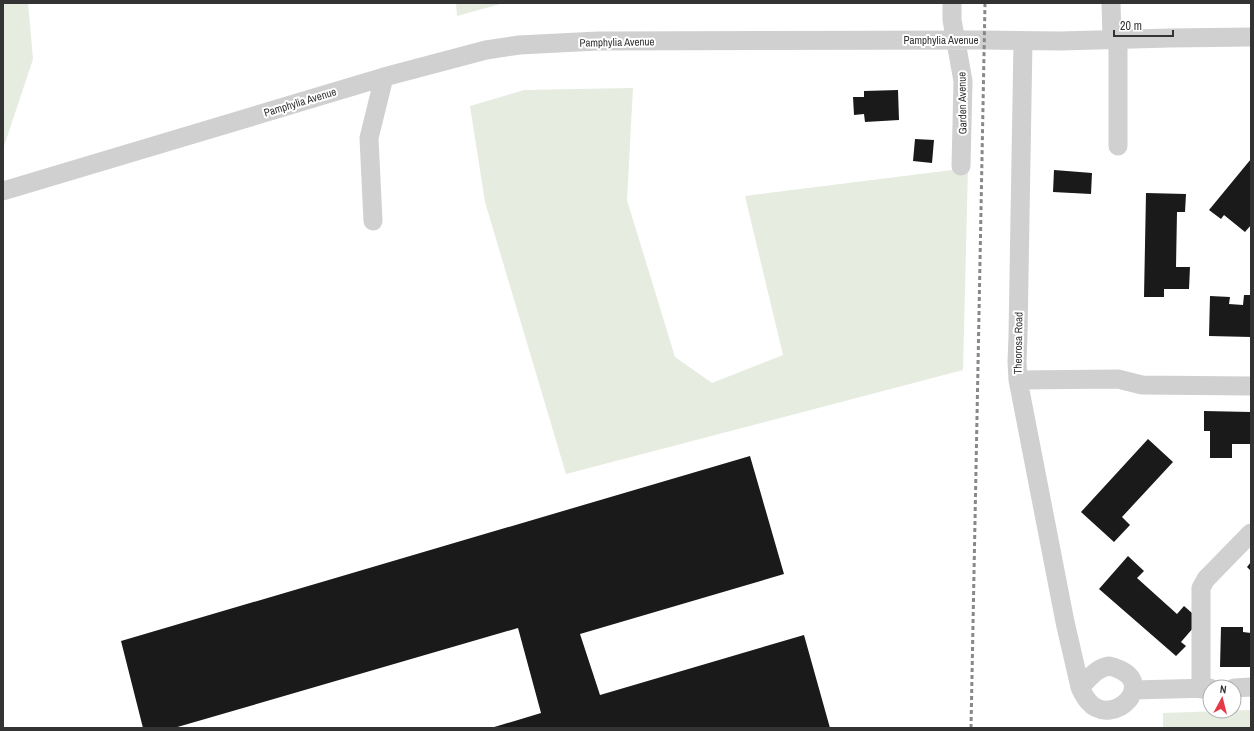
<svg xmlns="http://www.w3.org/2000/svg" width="1254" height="731" viewBox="0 0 1254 731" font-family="'Archivo Narrow',sans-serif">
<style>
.green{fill:#e6ecdf}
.building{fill:#1a1a1a}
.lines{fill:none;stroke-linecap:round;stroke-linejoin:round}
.minor{stroke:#d0d0d0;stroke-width:19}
.rail{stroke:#888;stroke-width:3;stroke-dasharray:4 3;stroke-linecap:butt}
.labels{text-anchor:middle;stroke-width:4;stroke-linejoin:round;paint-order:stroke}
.street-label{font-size:11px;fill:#333;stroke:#fff}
</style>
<rect width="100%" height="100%" fill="#fff"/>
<path class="green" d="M3,3H28L33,59L4,146L3,147Z
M456,3H504L457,16Z
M633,88L627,200L675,357L712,383L783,355L745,196L968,168L963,370L566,474L485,202L470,106L524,90Z
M1251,710V728H1163V713Z"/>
<path class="building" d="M898,90L899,120L865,122L864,114L854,115L853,97H864V91Z
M915,139L934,140L932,163L913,161Z
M1251,159V225L1245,232L1224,215L1221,219L1209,210Z
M1054,170L1092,173L1091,194L1053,192Z
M1146,193L1186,194L1185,212H1177L1176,267H1190L1189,289H1164V297H1144Z
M1244,295H1251V337L1209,336L1210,296L1230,297L1229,304L1243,305Z
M1204,411L1251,412V444H1232V458H1210V431H1204Z
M1148,439L1173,462L1122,517L1130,525L1114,542L1081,512Z
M750,456L784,574L580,634L600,695L804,635L830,728H491L541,713L518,628L174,728H143L121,641Z
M1128,556L1144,571L1137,578L1177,614L1184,606L1200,620L1181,642L1186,646L1176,656L1099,589Z
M1251,562V571L1247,567Z
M1221,627H1243V632L1251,633V667H1220Z"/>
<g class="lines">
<path class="minor" d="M952,3V20L963,81L961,166
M1111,3L1112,40
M1118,40V146
M1023,41L1018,336L1017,362L1018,380L1065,622L1080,687
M3,191L384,77L486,50L519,45L598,41L984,40L1060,41L1170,38L1251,37
M373,221L369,138L384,77
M1018,380L1118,379L1142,385L1251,386
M1109,666C1164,679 1113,731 1088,701C1085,697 1082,693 1080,687C1089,679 1096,668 1109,666Z
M1234,688L1251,687
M1201,689V588L1206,579L1251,533
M1133,690L1210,688"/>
<path class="rail" d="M971,728L985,3"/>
</g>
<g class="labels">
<g class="street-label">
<text x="941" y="44">Pamphylia Avenue</text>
<text transform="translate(617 42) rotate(-1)" y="4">Pamphylia Avenue</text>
<text transform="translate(300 102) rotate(-17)" y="4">Pamphylia Avenue</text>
<text transform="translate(962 103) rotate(-91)" y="4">Garden Avenue</text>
<text transform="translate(1018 343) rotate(-89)" y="4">Theorosa Road</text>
</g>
</g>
<rect width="1254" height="731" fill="none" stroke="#333333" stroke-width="8"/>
<g transform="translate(1222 699) rotate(7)"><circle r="19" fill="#ffffff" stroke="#adadad"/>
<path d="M0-3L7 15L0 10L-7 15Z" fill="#e63946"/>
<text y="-6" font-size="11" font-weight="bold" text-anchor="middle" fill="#333333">N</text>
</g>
<path d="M1114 30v6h59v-6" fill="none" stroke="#333333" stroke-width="2"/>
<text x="1120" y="30" font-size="12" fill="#333333" stroke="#ffffff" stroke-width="3" paint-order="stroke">20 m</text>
</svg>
